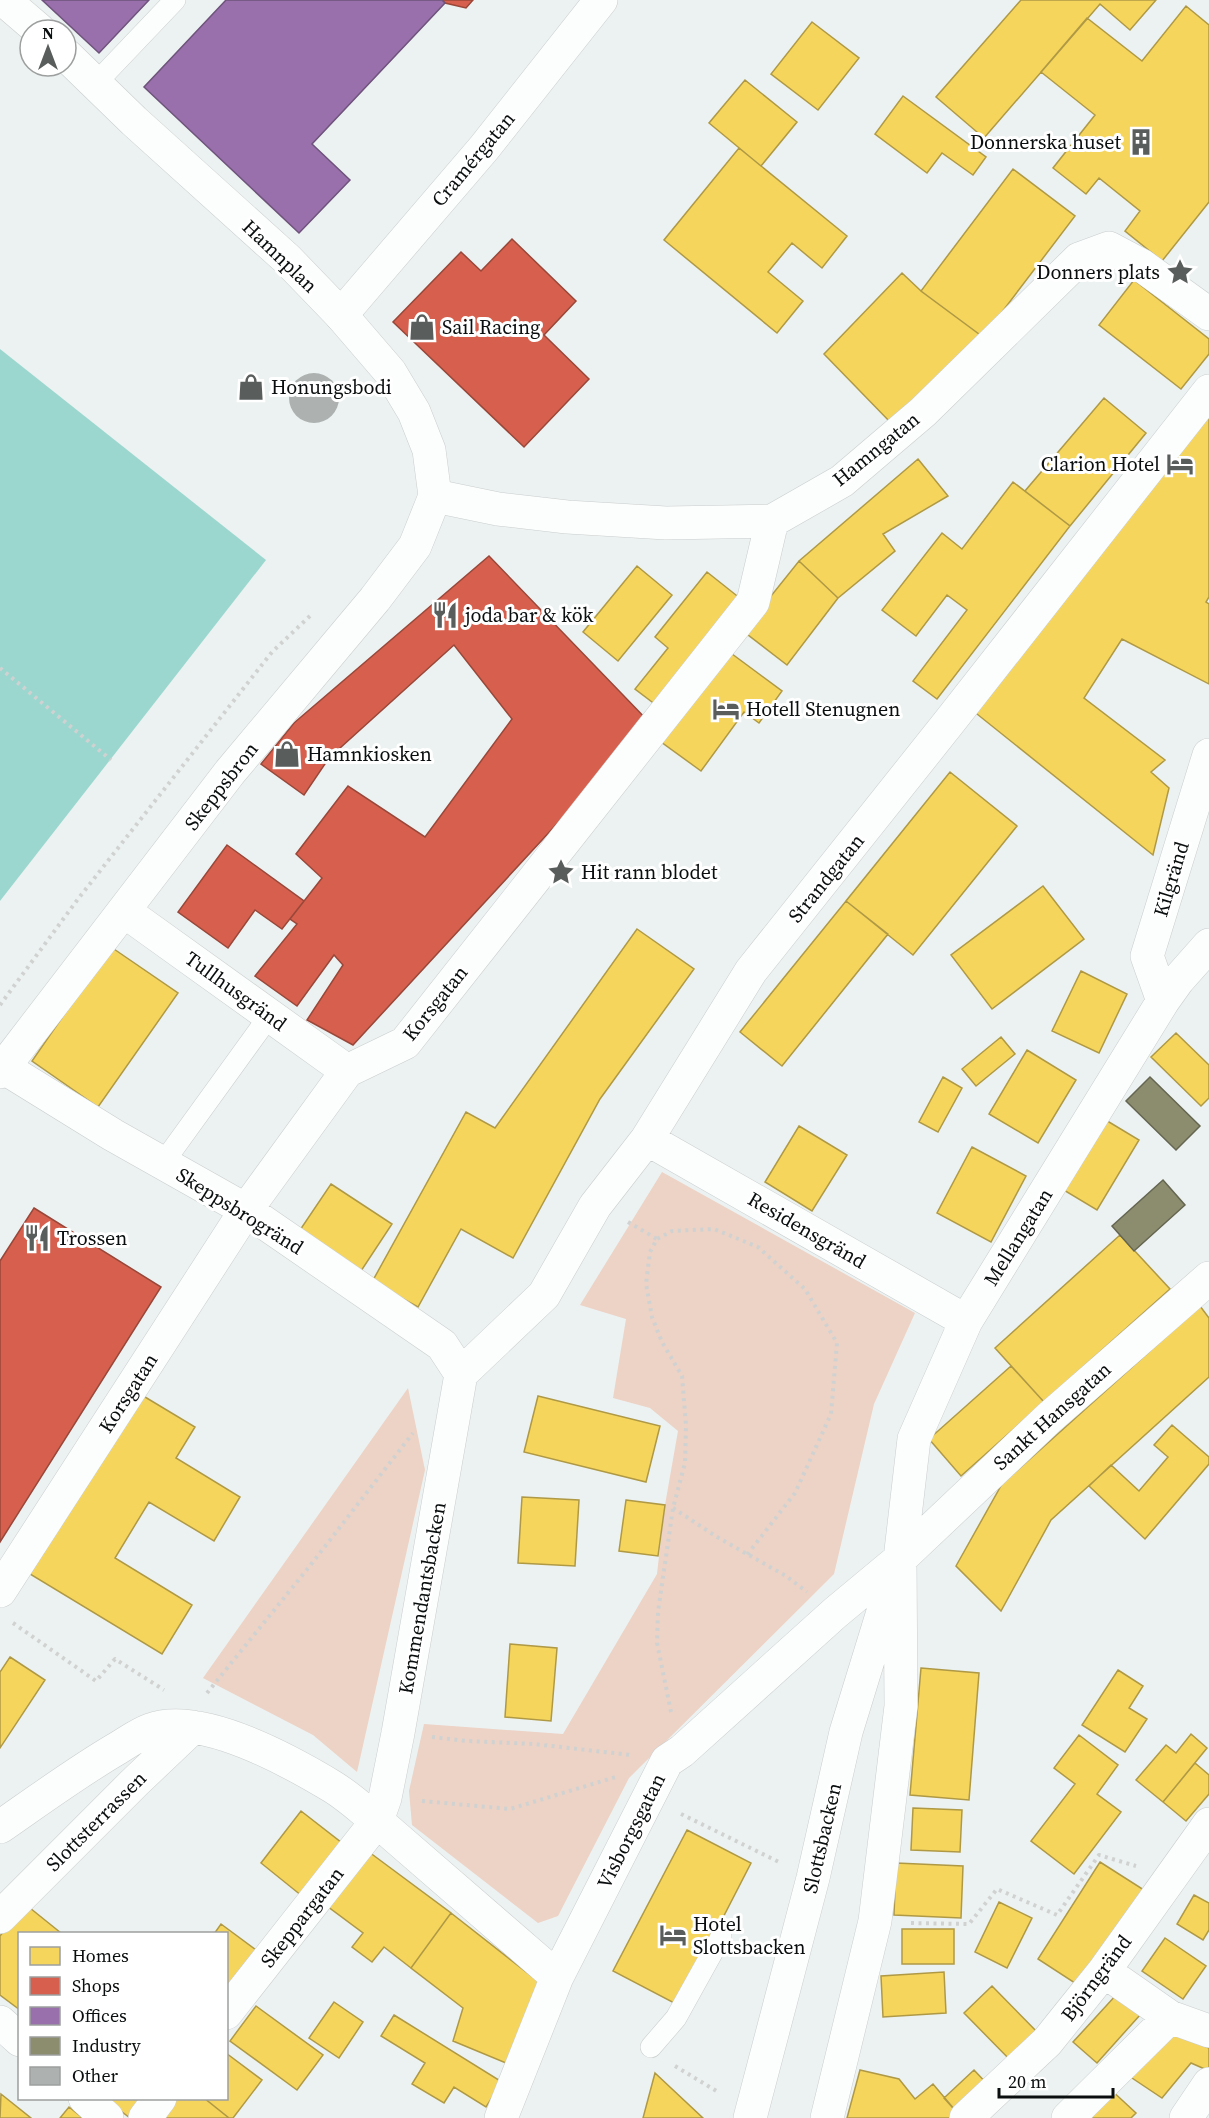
<svg xmlns="http://www.w3.org/2000/svg" width="1209" height="2118" viewBox="0 0 1209 2118" font-family="'Source Serif 4',serif">
<style>
.green{fill:#edd2c6}
.water{fill:#9bd7cf}
.homes{fill:#f6d55c;stroke:#af9945;stroke-width:1.5}
.shops{fill:#d6604d;stroke:#99473a;stroke-width:1.5}
.offices{fill:#9970ab;stroke:#6e537c;stroke-width:1.5}
.industry{fill:#8c8c6e;stroke:#656651;stroke-width:1.5}
.building{fill:#adb2b1}
.lines{fill:none;stroke-linecap:round;stroke-linejoin:round}
.service-casing{stroke:#cacece;stroke-width:22}
.minor-casing{stroke:#cacece;stroke-width:34}
.tertiary-casing{stroke:#cacece;stroke-width:34}
.path{stroke:#d0d2d1;stroke-width:4;stroke-dasharray:3 4.5;stroke-linecap:butt}
.service{stroke:#fcfdfd;stroke-width:21}
.minor{stroke:#fcfdfd;stroke-width:33}
.tertiary{stroke:#fcfdfd;stroke-width:33}
.labels{text-anchor:middle;stroke-width:6;stroke-linejoin:round;paint-order:stroke}
.poi-label{font-size:20px;fill:#0a0e0e;stroke:#fff;text-anchor:start}
.street-label{font-size:20px;fill:#0a0e0e;stroke:#fff}
</style>
<rect width="100%" height="100%" fill="#ecf2f1"/>
<path class="green" d="M662,1172L915,1313L874,1404L834,1574L629,1778L558,1916L538,1923L412,1825L409,1791L424,1724L563,1734L657,1574L665,1505L678,1431L650,1408L613,1398L626,1319L580,1305Z
M408,1388L425,1470L357,1772L313,1735L203,1678Z"/>
<path class="water" d="M0,349L266,560L0,901Z"/>
<path class="homes" d="M1021,0H1156L1130,30L1100,4L984,138L936,97Z
M1186,6L1209,25V202L1162,261L1125,231L1140,211L1099,178L1086,194L1053,168L1095,115L1041,72L1087,18L1142,61Z
M812,22L859,58L818,110L771,74Z
M745,80L797,122L761,166L709,123Z
M903,96L986,157L973,175L942,153L927,173L875,134Z
M739,148L847,236L822,268L792,243L768,272L803,301L777,333L664,240Z
M1013,169L1075,216L983,337L921,291Z
M902,273L921,291L983,337L892,424L824,354Z
M1134,280L1209,339V354L1181,389L1099,325Z
M1104,398L1146,433L1070,526L1025,491Z
M1209,408V597L1206,602L1209,604V684L1122,639L1084,698L1165,760L1151,772L1169,788L1153,855L967,706Z
M918,459L948,496L883,534L895,551L838,598L799,561Z
M1013,482L1070,526L937,699L913,681L967,610L947,595L916,636L882,610L942,533L962,549Z
M799,561L838,598L787,665L743,631Z
M637,566L672,595L618,661L583,632Z
M707,572L741,599L656,705L635,689L668,648L655,637Z
M724,648L782,691L759,723L744,712L701,771L657,739Z
M950,772L1017,826L913,955L846,901Z
M1043,886L1084,939L992,1009L951,955Z
M846,901L888,934L782,1066L740,1032Z
M637,929L694,969L600,1099L513,1258L461,1229L418,1307L372,1282L466,1112L495,1128Z
M111,947L178,993L98,1107L32,1061Z
M1081,971L1127,994L1099,1053L1052,1031Z
M1176,1033L1209,1065V1098L1201,1106L1151,1057Z
M1001,1037L1015,1054L976,1086L962,1069Z
M1027,1050L1076,1080L1038,1143L989,1114Z
M943,1077L962,1088L938,1132L919,1122Z
M1104,1119L1139,1140L1097,1210L1062,1189Z
M799,1126L847,1155L812,1211L765,1182Z
M972,1147L1026,1176L991,1242L937,1213Z
M331,1184L392,1224L361,1271L300,1230Z
M1120,1235L1170,1289L1044,1402L995,1348Z
M1200,1306L1209,1318V1377L1051,1520L1001,1611L956,1566L1002,1484Z
M1011,1366L1044,1402L961,1476L929,1439Z
M140,1394L195,1427L176,1458L240,1497L214,1541L149,1502L115,1558L192,1605L162,1654L30,1574Z
M538,1396L660,1426L646,1482L524,1452Z
M1172,1425L1209,1457V1464L1145,1539L1089,1486L1111,1465L1139,1491L1168,1457L1154,1445Z
M522,1497L579,1500L575,1566L518,1563Z
M626,1500L665,1505L658,1556L619,1551Z
M510,1644L557,1648L551,1721L505,1717Z
M10,1657L45,1680L0,1748V1672Z
M921,1668L979,1673L969,1800L910,1795Z
M1118,1670L1143,1686L1129,1708L1147,1719L1125,1752L1082,1725Z
M1191,1734L1207,1748L1163,1802L1136,1780L1166,1745L1176,1753Z
M1079,1735L1118,1765L1097,1794L1121,1812L1074,1874L1031,1841L1075,1784L1054,1768Z
M1195,1763L1209,1775V1794L1186,1821L1163,1802Z
M913,1808L962,1810L960,1852L911,1850Z
M301,1811L342,1843L302,1896L261,1863Z
M687,1830L751,1863L678,2005L613,1971Z
M369,1852L451,1913L411,1968L384,1947L372,1962L352,1947L363,1933L327,1906Z
M1100,1862L1144,1890L1081,1987L1038,1959Z
M896,1863L963,1866L961,1918L894,1915Z
M1194,1895L1209,1903V1930L1203,1940L1177,1924Z
M999,1902L1032,1918L1007,1968L975,1952Z
M25,1904L61,1933L20,1934V2010L0,1995V1936Z
M451,1913L539,1982L506,2063L453,2041L463,2008L411,1968Z
M221,1924L256,1950L226,1991V1934H214Z
M902,1929H954V1964H902Z
M1165,1938L1206,1966L1183,1999L1142,1971Z
M944,1972L946,2013L883,2017L881,1976Z
M992,1986L1043,2038L1015,2065L964,2013Z
M1117,1994L1140,2015L1097,2063L1073,2042Z
M334,2002L363,2022L339,2058L309,2038Z
M256,2006L323,2055L297,2090L230,2041Z
M394,2015L502,2082L486,2107L454,2087L444,2103L412,2084L425,2063L381,2036Z
M1174,2032L1209,2048V2068L1207,2070L1191,2063L1162,2098L1126,2074Z
M226,2053L262,2080L233,2118H229L204,2098H226Z
M860,2070L899,2079L915,2099L933,2084L960,2116L958,2118H847Z
M974,2070L991,2088L960,2116L944,2098Z
M655,2073L703,2118H643Z
M1109,2088L1136,2113L1131,2118H1082Z
M1,2094L31,2118H0Z
M104,2098H147L130,2118Z
M175,2098H204L229,2118H160Z
M69,2107L83,2118H60Z"/>
<path class="shops" d="M442,0H473L466,8L445,3Z
M512,239L576,301L544,335L589,379L524,447L393,322L461,252L481,271Z
M489,556L650,723L353,1045L307,1020L343,965L334,955L297,1006L255,976L297,924L290,919L322,878L296,854L348,786L425,837L512,719L454,645L329,758L304,795L261,764L294,723Z
M227,845L304,901L282,929L255,910L228,948L178,912Z
M34,1208L161,1287L0,1542V1261Z"/>
<path class="offices" d="M42,0H149L99,53Z
M226,0H442L445,3L312,144L350,180L299,233L144,87Z"/>
<path class="industry" d="M1150,1077L1200,1126L1176,1150L1126,1101Z
M1163,1180L1185,1205L1134,1251L1112,1226Z"/>
<path class="building" d="M289 398a25 25 0 1 1 50 0a25 25 0 1 1-50 0Z"/>
<g class="lines">
<defs>
<path id="service" d="M96,83L175,0
M163,1163L270,1015
M651,2047L676,2018L721,1937"/>
<path id="minor" d="M341,315L484,148L601,0
M435,496L498,509L567,517L666,523L772,521L842,481L923,412L1079,259L1109,248L1141,265L1209,314
M124,911L347,1071
M1163,1001L1147,956L1209,755
M3,1067L113,1135L246,1210L442,1345L461,1374
M647,1139L966,1321
M461,1374L544,1295L595,1206L647,1139L751,971L950,721L1209,391
M461,1374L398,1733L385,1798L377,1821L557,1977
M0,1591L246,1210L347,1071L405,1043L753,602L772,521
M0,1827C39,1800 77,1772 118,1748C128,1742 139,1734 150,1730C201,1711 290,1761 333,1787C349,1797 363,1810 377,1821L226,2013
M0,1917L134,1783L193,1727
M1104,1971L1170,2017L1209,2031
M0,2022L20,2040
M85,2098L107,2118
M145,2118L160,2098
M501,2118L557,1977L667,1761L682,1751L835,1613L900,1559L1049,1418L1209,1278
M750,2118L813,1878L846,1732L890,1589
M827,2118L875,1921L901,1706L900,1559L914,1439L966,1321L1163,1001L1178,980L1209,945
M966,2118L1047,2042L1104,1971L1209,1824
M1068,2118L1170,2017
M1186,2118L1209,2084"/>
<path id="tertiary" d="M4,0L39,30
M0,1072L230,772L375,599L415,546L435,496L429,450L414,412L390,372L341,315L287,259L134,121L66,55"/>
</defs>
<use href="#service" class="service-casing"/>
<use href="#minor" class="minor-casing"/>
<use href="#tertiary" class="tertiary-casing"/>
<path class="path" d="M0,668L111,760
M0,1005L78,899L272,652L311,615
M628,1222L657,1239
M673,1508L717,1537L786,1576L807,1592
M13,1623L96,1681L115,1659L164,1690
M207,1693L309,1567L413,1433
M671,1712L657,1643L658,1612L673,1508L685,1463L686,1425L682,1376L662,1342L652,1317L646,1284L650,1252L657,1239L672,1231L714,1229L758,1247L805,1289L837,1343L831,1414L795,1493L747,1555
M432,1737L467,1741L534,1744L631,1755
M422,1801L510,1809L619,1776
M681,1814L779,1862
M911,1923L969,1924L997,1889L1057,1915L1099,1855L1136,1866
M675,2066L718,2092"/>
<use href="#service" class="service"/>
<use href="#minor" class="minor"/>
<use href="#tertiary" class="tertiary"/>
</g>
<defs>
<symbol id="building-bare" viewBox="-9 -9 18 18"><path d="M-4-6H4V6H1V3H-1V6H-4ZM-2.5-4.3h1.7v1.8h-1.7ZM.8-4.3h1.7v1.8H.8ZM-2.5-1h1.7V.8h-1.7ZM.8-1h1.7V.8H.8Z" fill="#595e5d" stroke="#fff" stroke-width="2.5" paint-order="stroke"/></symbol>
<symbol id="sight-bare" viewBox="-9 -9 18 18"><path d="M0-6L1.8-2.2L6-1.7L2.9 1.2L3.7 5.4L0 3.3L-3.7 5.4L-2.9 1.2L-6-1.7L-1.8-2.2Z" fill="#595e5d" stroke="#fff" stroke-width="2.5" paint-order="stroke"/></symbol>
<symbol id="shop-bare" viewBox="-9 -9 18 18"><path d="M-5-2.5h2.3a2.7 3.5 0 0 1 5.4 0H5L5.5 6h-11ZM-1.5-2.5h3a1.5 2.3 0 0 0-3 0Z" fill="#595e5d" stroke="#fff" stroke-width="2.5" paint-order="stroke"/></symbol>
<symbol id="hotel-bare" viewBox="-9 -9 18 18"><path d="M-6-4.5h1.5V1H6V5H4.5V3h-9V5H-6ZM-4 0a1.8 1.8 0 1 1 3.6 0ZM.5 0V-2.5h3Q6-2.5 6 0Z" fill="#595e5d" stroke="#fff" stroke-width="2.5" paint-order="stroke"/></symbol>
<symbol id="restaurant-bare" viewBox="-9 -9 18 18"><path d="M-5-6h1v4h1v-4h1v4h1v-4h1v5L-1.5 .5V6h-2V.5L-5-1ZM5-6V6H3V1.5H1.5Q1.5-4 5-6Z" fill="#595e5d" stroke="#fff" stroke-width="2.5" paint-order="stroke"/></symbol>
</defs>
<g fill-rule="evenodd">
<use href="#building-bare" x="1122" y="123" width="38" height="38"/>
<use href="#sight-bare" x="1161" y="253" width="38" height="38"/>
<use href="#shop-bare" x="403" y="308" width="38" height="38"/>
<use href="#shop-bare" x="232" y="368" width="38" height="38"/>
<use href="#hotel-bare" x="1161" y="445" width="38" height="38"/>
<use href="#restaurant-bare" x="426" y="596" width="38" height="38"/>
<use href="#hotel-bare" x="707" y="690" width="38" height="38"/>
<use href="#shop-bare" x="268" y="735" width="38" height="38"/>
<use href="#sight-bare" x="542" y="853" width="38" height="38"/>
<use href="#restaurant-bare" x="18" y="1219" width="38" height="38"/>
<use href="#hotel-bare" x="654" y="1916" width="38" height="38"/>
</g>
<g class="labels">
<g class="poi-label">
<text x="1121" y="149" text-anchor="end">Donnerska huset</text>
<text x="1160" y="279" text-anchor="end">Donners plats</text>
<text x="442" y="334">Sail Racing</text>
<text x="271" y="394">Honungsbodi</text>
<text x="1160" y="471" text-anchor="end">Clarion Hotel</text>
<text x="465" y="622">joda bar &amp; kök</text>
<text x="746" y="716">Hotell Stenugnen</text>
<text x="307" y="761">Hamnkiosken</text>
<text x="581" y="879">Hit rann blodet</text>
<text x="57" y="1245">Trossen</text>
<text x="693" y="1931">Hotel<tspan x="693" dy="23">Slottsbacken</tspan></text>
</g>
<g class="street-label">
<text transform="translate(473 159) rotate(-50)" y="7">Cramérgatan</text>
<text transform="translate(280 256) rotate(44)" y="7">Hamnplan</text>
<text transform="translate(876 449) rotate(-39)" y="7">Hamngatan</text>
<text transform="translate(221 786) rotate(-52)" y="7">Skeppsbron</text>
<text transform="translate(826 878) rotate(-51)" y="7">Strandgatan</text>
<text transform="translate(1171 879) rotate(-73)" y="7">Kilgränd</text>
<text transform="translate(236 991) rotate(36)" y="7">Tullhusgränd</text>
<text transform="translate(435 1003) rotate(-51)" y="7">Korsgatan</text>
<text transform="translate(240 1211) rotate(32)" y="7">Skeppsbrogränd</text>
<text transform="translate(807 1230) rotate(30)" y="7">Residensgränd</text>
<text transform="translate(1018 1237) rotate(-58)" y="7">Mellangatan</text>
<text transform="translate(128 1393) rotate(-57)" y="7">Korsgatan</text>
<text transform="translate(1052 1416) rotate(-42)" y="7">Sankt Hansgatan</text>
<text transform="translate(422 1598) rotate(-80)" y="7">Kommendantsbacken</text>
<text transform="translate(96 1821) rotate(-45)" y="7">Slottsterrassen</text>
<text transform="translate(631 1831) rotate(-63)" y="7">Visborgsgatan</text>
<text transform="translate(822 1838) rotate(-77)" y="7">Slottsbacken</text>
<text transform="translate(302 1917) rotate(-52)" y="7">Skeppargatan</text>
<text transform="translate(1096 1978) rotate(-53)" y="7">Björngränd</text>
</g>
</g>
<rect x="18" y="1932" width="210" height="168" fill="#ffffff" stroke="#9d9f9f" stroke-width="1.5"/>
<rect x="30" y="1947" width="30" height="18" fill="#f6d55c" stroke="#9d9f9f" stroke-width="1.5"/>
<text x="72" y="1962" font-size="18" fill="#0a0e0e">Homes</text>
<rect x="30" y="1977" width="30" height="18" fill="#d6604d" stroke="#9d9f9f" stroke-width="1.5"/>
<text x="72" y="1992" font-size="18" fill="#0a0e0e">Shops</text>
<rect x="30" y="2007" width="30" height="18" fill="#9970ab" stroke="#9d9f9f" stroke-width="1.5"/>
<text x="72" y="2022" font-size="18" fill="#0a0e0e">Offices</text>
<rect x="30" y="2037" width="30" height="18" fill="#8c8c6e" stroke="#9d9f9f" stroke-width="1.5"/>
<text x="72" y="2052" font-size="18" fill="#0a0e0e">Industry</text>
<rect x="30" y="2067" width="30" height="18" fill="#adb2b1" stroke="#9d9f9f" stroke-width="1.5"/>
<text x="72" y="2082" font-size="18" fill="#0a0e0e">Other</text>
<g transform="translate(48 48)"><circle r="28" fill="#ffffff" stroke="#9d9f9f" stroke-width="1.5"/>
<path d="M0-4.5L10 22L0 15L-10 22Z" fill="#595e5d"/>
<text y="-9" font-size="16" font-weight="bold" text-anchor="middle" fill="#0a0e0e">N</text>
</g>
<path d="M999 2088v9h114v-9" fill="none" stroke="#0a0e0e" stroke-width="3"/>
<text x="1008" y="2088" font-size="18" fill="#0a0e0e" stroke="#ffffff" stroke-width="4.5" paint-order="stroke">20 m</text>
</svg>
